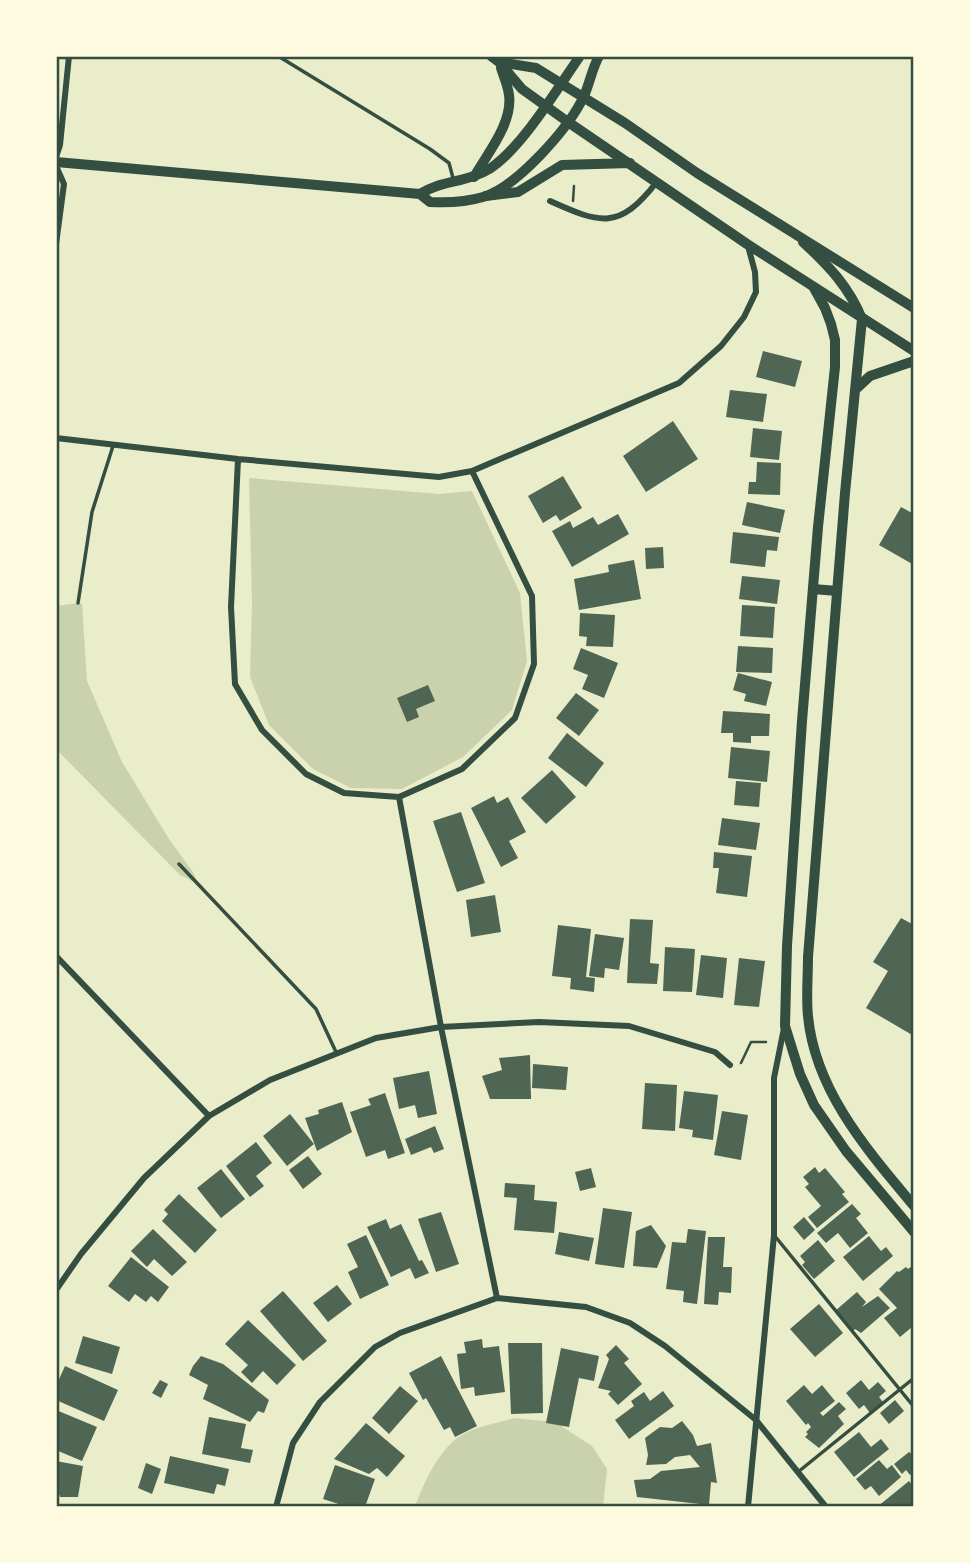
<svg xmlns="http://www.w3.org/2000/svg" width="970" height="1563" viewBox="0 0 970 1563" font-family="Merriweather,serif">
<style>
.green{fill:#cad2ad}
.building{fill:#4f6655}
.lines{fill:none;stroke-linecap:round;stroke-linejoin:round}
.path{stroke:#344e41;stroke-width:2.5}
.service{stroke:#344e41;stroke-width:3.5}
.minor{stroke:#344e41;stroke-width:6}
.secondary{stroke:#344e41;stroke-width:10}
.primary{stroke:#344e41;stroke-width:10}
.trunk{stroke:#344e41;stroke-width:10}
.neatline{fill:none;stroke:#344e41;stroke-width:2.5}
</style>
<rect width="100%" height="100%" fill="#e9edc9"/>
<path class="green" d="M249,478L439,494L472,491L520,593L527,661L512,710L463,757L402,789L351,788L313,769L269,725L250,677L252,603Z
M78,603L82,604L87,681L122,762L169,839L193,872L198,884L180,875L56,749V606Z
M514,1418L555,1422L592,1446L607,1469L603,1507H415C423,1484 440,1447 462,1435C476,1426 498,1423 514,1418Z"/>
<path class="building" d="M763,351L802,361L795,387L756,377Z
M730,390L767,394L763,422L726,417Z
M673,421L698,459L646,492L623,456Z
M753,428L782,431L779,460L750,457Z
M757,462L781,463L780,495L748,494L749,482H756Z
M563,476L582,508L560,521L556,515L543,523L528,496Z
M747,502L785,510L780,533L742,525Z
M901,507L914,514V565L879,545Z
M618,514L629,534L572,567L552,531L570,521L573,528L593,517L598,525Z
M733,532L779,537L777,551L767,550L765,567L730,563Z
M663,547L664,568L646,569L645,548Z
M634,560L641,599L579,610L574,579L609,572L608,565Z
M742,576L780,580L777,604L739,599Z
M742,605L775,607L773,638L740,636Z
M580,613L615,615L613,647L586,646L587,637L579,636Z
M738,646L773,648L772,673L736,672Z
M581,648L618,663L604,698L582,689L588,675L573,669Z
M738,673L772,682L766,706L744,701L746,694L733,690Z
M428,685L435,701L416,709L419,717L407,722L397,698Z
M576,693L599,710L579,736L556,718Z
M723,711L770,714L769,736H751V743L733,742V733H721Z
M567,733L604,763L586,787L548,758Z
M731,747L770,751L767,782L728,778Z
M552,770L576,797L546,824L521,798Z
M736,781L761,783L759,807L734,805Z
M494,796L497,803L508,797L526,832L509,841L518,858L501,867L471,808Z
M461,812L485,883L457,892L433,821Z
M722,818L760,823L756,850L718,845Z
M714,852L752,856L747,897L716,893L719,868H713Z
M495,895L501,932L471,937L466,900Z
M901,918L914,925V1036L866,1008L888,971L873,962Z
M630,919L653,920L650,963L659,964L657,984L627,983Z
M558,925L591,929L586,977L595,978L594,992L570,989L571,978L552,976Z
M595,934L624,938L619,970L605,968L604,978L589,976Z
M665,947L695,949L692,992L663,991Z
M701,955L727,958L723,998L696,995Z
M739,958L765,961L759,1007L734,1005Z
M530,1055L531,1099H490L482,1076L502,1070L499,1058Z
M533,1064L568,1067L566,1090L532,1088Z
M429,1071L437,1114L418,1118L415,1105L399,1109L393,1078Z
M645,1083L677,1085L675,1131L642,1129Z
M684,1091L718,1095L713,1140L692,1137L693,1130L679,1128Z
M385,1093L405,1153L388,1159L385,1150L366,1157L350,1112L371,1105L368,1099Z
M342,1102L352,1132L317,1151L305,1118L319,1114L318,1110Z
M722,1111L748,1115L741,1160L714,1155Z
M290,1114L314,1144L287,1166L263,1136Z
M435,1126L444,1149L434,1153L431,1147L411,1155L405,1139Z
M256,1142L272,1163L256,1176L264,1186L250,1197L226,1166Z
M308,1156L322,1174L303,1189L289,1170Z
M815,1167L819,1173L825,1168L845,1192L842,1194L849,1202L817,1228L808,1217L821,1206L805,1187L809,1184L803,1177Z
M591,1168L596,1187L580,1191L575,1172Z
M221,1169L245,1199L221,1218L197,1188Z
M505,1183L535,1185L534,1200L557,1202L554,1233L514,1230L517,1198L504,1197Z
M179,1194L217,1230L195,1253L162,1221L168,1214L164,1210Z
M852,1204L861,1214L856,1218L868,1233L850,1248L838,1233L826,1243L817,1233Z
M603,1208L632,1212L624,1268L595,1264Z
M441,1212L459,1264L436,1272L418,1219Z
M804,1217L815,1230L804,1240L793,1227Z
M386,1219L390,1229L401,1224L419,1261L422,1260L429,1273L415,1279L410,1268L391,1277L367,1227Z
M651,1225L666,1246L657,1268L633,1266L636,1231Z
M153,1229L187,1262L172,1276L154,1259L147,1267L131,1251Z
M688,1229L706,1231L697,1304L683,1302L684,1291L666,1289L672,1242L686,1243Z
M559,1232L594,1238L589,1261L555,1254Z
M366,1235L389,1285L360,1299L348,1272L358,1267L347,1244Z
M869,1236L881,1251L886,1247L893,1256L863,1281L843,1257Z
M708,1237H725L723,1267H732L731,1293L719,1292L718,1305L704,1304Z
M818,1240L835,1261L814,1279L802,1265L805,1262L800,1256Z
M131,1257L169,1287L158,1302L151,1296L146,1302L135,1294L129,1302L108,1286Z
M912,1266L914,1329L912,1327L900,1337L884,1318L897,1308L879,1289L897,1271L899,1272L906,1267L908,1269Z
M337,1285L352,1304L328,1322L313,1303Z
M283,1291L327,1341L303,1361L260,1311Z
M857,1292L866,1302L862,1307L878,1296L890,1308L861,1333L855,1329L853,1331L835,1311Z
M819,1304L843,1333L815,1357L790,1329Z
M248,1320L296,1365L277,1385L263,1371L252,1383L241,1372L248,1365L225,1344Z
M83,1336L120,1347L112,1374L75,1363Z
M482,1339L483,1348L499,1346L505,1392L475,1396L474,1387L461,1389L457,1354L466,1353L464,1342Z
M508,1343H542L543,1413L511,1414Z
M616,1345L629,1359L624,1363L642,1384L618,1405L608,1394L611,1391L598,1388L609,1359L606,1355Z
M561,1348L599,1356L594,1381L579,1378L569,1427L546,1423Z
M201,1356L223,1364L269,1400L264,1413L258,1411L250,1422L203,1399L208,1385L189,1375L193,1366Z
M441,1356L477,1426L455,1437L450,1427L444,1430L426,1398L423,1400L409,1373Z
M65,1366L118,1390L104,1421L56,1400V1386Z
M160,1380L168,1384L161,1398L152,1393Z
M861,1380L869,1390L878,1382L886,1391L879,1397L883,1402L870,1413L864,1405L859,1409L846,1393Z
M804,1385L812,1394L822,1385L835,1401L820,1413L823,1416L839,1402L846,1409L838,1416L844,1424L819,1448L805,1437L808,1434L806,1432L811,1427L808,1423L806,1425L786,1401Z
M400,1386L418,1401L389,1434L372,1418Z
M663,1391L674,1406L629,1439L615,1420L634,1406L631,1401L644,1392L650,1401Z
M895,1400L904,1411L889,1424L880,1413Z
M56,1410L97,1427L82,1461L56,1450Z
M209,1417L246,1424L241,1448L253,1450L250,1463L202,1454Z
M682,1421L693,1435L697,1446L711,1443L717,1483L711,1482L709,1505L637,1497L634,1480L650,1479L661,1471L700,1467L690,1455L675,1457L666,1464L646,1465L648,1455L645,1438L660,1427L672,1428Z
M366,1423L405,1456L387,1477L377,1468L369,1474L334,1459Z
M859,1432L871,1447L881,1439L889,1449L854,1477L834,1452Z
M909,1452L914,1456V1472L910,1475L906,1470L902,1474L894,1464Z
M170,1456L229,1469L225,1486L217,1484L214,1494L164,1483Z
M879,1460L887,1469L892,1465L901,1477L879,1496L871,1486L865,1490L856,1479Z
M56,1461L83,1466L78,1497H60L56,1484Z
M146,1463L161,1469L152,1494L138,1488Z
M335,1465L375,1479L365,1507H348L323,1499Z
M909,1481L914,1487V1507H877Z"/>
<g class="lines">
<path class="path" d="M573,201L574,186
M741,1063L751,1042H766"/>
<path class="service" d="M278,56L430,149L449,163L453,178
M78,603L92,512L113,446
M179,864L316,1009L336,1052
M774,1235L914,1407
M798,1472L914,1378"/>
<path class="minor" d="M56,157L60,145L69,56
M56,166L64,184L56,244
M550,201C601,224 619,230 656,183
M56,438L238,459L439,477L472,471L679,383L721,346L744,317L756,292L755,272L748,246
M238,459L231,607L235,684L262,730L306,774L344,793L399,797L462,769L515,718L534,664L532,596L472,471
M399,797L441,1027L497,1298
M56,956L209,1116
M56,1290L81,1254L144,1178L209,1116L270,1080L376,1038L441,1027L539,1022L629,1026L715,1052L730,1065
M276,1507L293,1443L320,1402L375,1347L400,1333L497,1298L586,1307L630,1323L665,1346L756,1420L826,1507
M748,1507L774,1235V1078L784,1028"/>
<path class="secondary" d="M803,242C829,266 849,287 862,319L845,493L808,957C808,977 806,997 808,1016C815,1091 868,1151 914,1206
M814,288L825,308L831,324L835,340V367L818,527L802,721L787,946L785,1026L800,1074L814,1105L846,1151L914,1232
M813,589L837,591"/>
<path class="primary" d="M56,162L420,194C441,180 467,183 491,168C523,146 557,89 580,56
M420,194L430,202C448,203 466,202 483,197C517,187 569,128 584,96C590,82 592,69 599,56"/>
<path class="trunk" d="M491,56L499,62L522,89L568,122L747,244L914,351
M499,62L536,68L625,123L697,173L914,308
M474,177C487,154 513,123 509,95C508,86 504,77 501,68
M486,196L518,192L562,165L630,163
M857,388L870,376L914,361"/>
</g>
<rect width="970" height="1563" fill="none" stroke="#fefae0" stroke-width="116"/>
<rect x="58" y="58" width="854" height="1447" class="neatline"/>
</svg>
